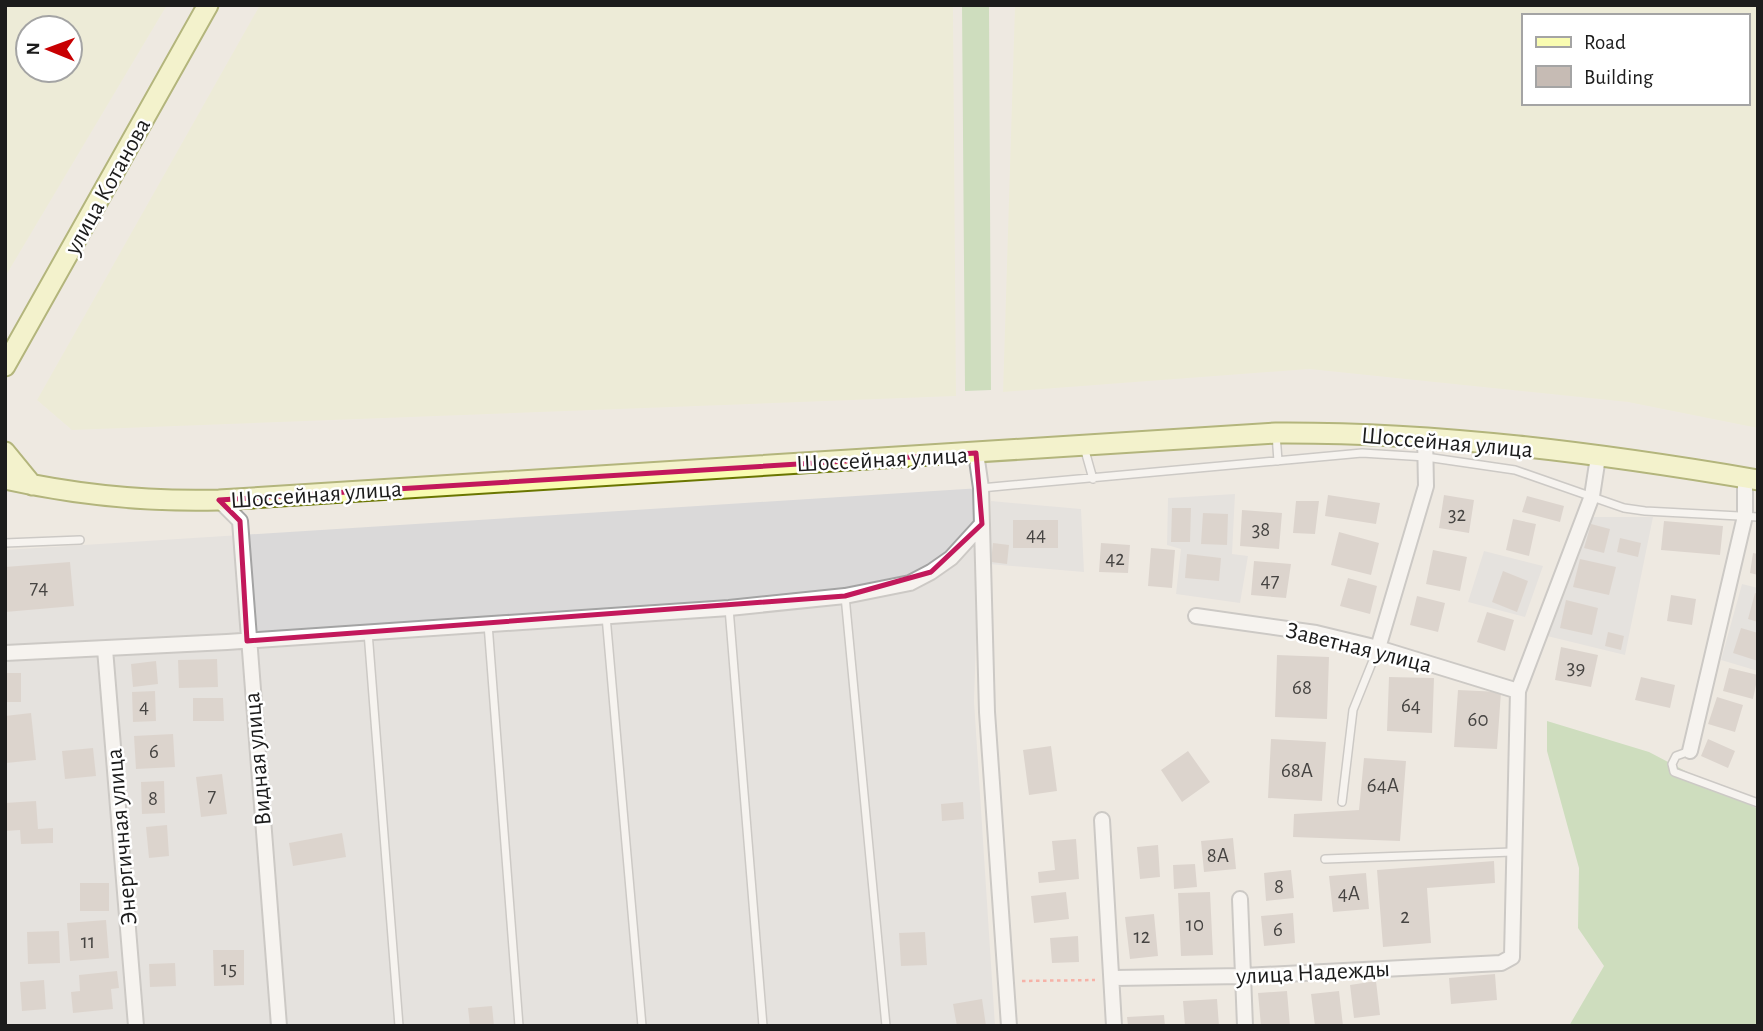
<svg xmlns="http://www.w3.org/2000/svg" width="1763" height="1031" viewBox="0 0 1763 1031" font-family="'Alegreya Sans',sans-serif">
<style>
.residential{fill:#dad9d9}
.farmland{fill:#eceecb;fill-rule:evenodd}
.forest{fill:#a6cf93}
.building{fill:#c6bbb4}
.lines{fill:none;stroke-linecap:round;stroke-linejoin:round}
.lane-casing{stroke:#a3a3a3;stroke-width:10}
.street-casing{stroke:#a3a3a3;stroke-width:18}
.secondary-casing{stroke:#6a7600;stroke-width:23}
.path{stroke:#ff6f61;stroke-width:2.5;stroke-dasharray:3.5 3.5;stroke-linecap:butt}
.lane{stroke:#fff;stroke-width:7}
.street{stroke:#fff;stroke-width:14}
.secondary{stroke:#f9fcb1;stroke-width:19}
.marked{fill:none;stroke:#c2185b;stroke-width:5;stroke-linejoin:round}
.labels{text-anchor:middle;stroke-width:5;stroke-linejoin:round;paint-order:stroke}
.number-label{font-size:21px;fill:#464442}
.street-label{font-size:24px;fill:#1c1c1c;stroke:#fff}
</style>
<rect width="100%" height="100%" fill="#eee9e1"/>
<path class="residential" d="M981,488L974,701L995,1026H5V550Z
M1235,494L1232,554L1248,556L1240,603L1176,594L1181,549L1167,545L1168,498Z
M991,501L1081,509L1084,572L989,564Z
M1583,517H1653L1625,655L1543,635Z
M1484,551L1543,566L1525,617L1468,602Z
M1742,584L1758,588V671L1721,660Z"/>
<path class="farmland" d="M5,5H167L5,277ZM28,28H70V70H28Z
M260,5H953L956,396L72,430L37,400Z
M1015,5H1758V428L1628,402L1309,369L1003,392ZM1523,16H1747V103H1523Z"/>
<path class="forest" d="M962,5H989L991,390L965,391Z
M1547,721L1649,752L1758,809V1026H1569L1604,966L1578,928L1579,868L1547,751Z"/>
<path class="building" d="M1328,495L1380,503L1376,524L1325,516Z
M1444,495L1474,500L1469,533L1439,528Z
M1527,496L1564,506L1560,522L1522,512Z
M1296,501H1319L1315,534L1293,533Z
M1172,508H1191L1190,542H1171Z
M1242,510L1282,513L1279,549L1240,546Z
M1203,513L1228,514L1227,545L1201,544Z
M1513,519L1536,524L1529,556L1506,550Z
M1013,520H1058V548H1013Z
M1664,521L1723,526L1720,555L1661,550Z
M1591,524L1610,529L1604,553L1584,548Z
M1339,532L1379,543L1371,575L1331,565Z
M1620,538L1641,543L1638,557L1617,552Z
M993,543L1009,545L1007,564L991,562Z
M1101,543L1130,545L1128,573L1099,572Z
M1151,548L1175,550L1172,588L1148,586Z
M1433,550L1467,557L1460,591L1426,584Z
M1753,553L1758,554V575L1750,573Z
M1187,554L1221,558L1219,581L1185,578Z
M1580,559L1616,567L1609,595L1573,587Z
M1254,561L1291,564L1286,598L1251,595Z
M70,562L74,606L5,612V567Z
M1503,571L1528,581L1517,612L1492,602Z
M1348,578L1377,586L1370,614L1340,606Z
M1755,593L1758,594V622L1748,619Z
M1671,595L1696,599L1692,625L1667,621Z
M1417,596L1445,603L1438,632L1410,625Z
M1566,600L1598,608L1592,635L1560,628Z
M1487,612L1514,620L1505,651L1477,642Z
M1741,628L1758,633V661L1733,653Z
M1608,632L1624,636L1621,650L1605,646Z
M1561,647L1598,655L1591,687L1555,680Z
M1277,655L1329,657L1327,719L1275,717Z
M217,659L218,687L179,688L178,660Z
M156,661L158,684L133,687L131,664Z
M1729,668L1758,675L1753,699L1723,691Z
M5,673H21V702H5Z
M1389,677L1434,678L1432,733L1387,731Z
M1641,677L1675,685L1670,708L1635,700Z
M1458,690L1501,692L1497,749L1454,747Z
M155,691L156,721L133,722L132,692Z
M1717,697L1743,705L1735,732L1708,724Z
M193,698H223L224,721H193Z
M31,713L36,760L6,763L5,716Z
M173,734L175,767L136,769L134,736Z
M1271,739L1326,742L1322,801L1268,798Z
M1708,739L1735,751L1728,768L1701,756Z
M1051,746L1057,791L1029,795L1023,750Z
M93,748L96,776L65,779L62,751Z
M1188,751L1210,782L1182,802L1161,770Z
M1364,758L1406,761L1400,841L1293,837L1294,814L1359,810Z
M222,774L227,814L201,817L196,777Z
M164,781L165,813L142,814L141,782Z
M36,801L38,829L53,828V843L21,844L20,830L5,831V803Z
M963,802L964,819L942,821L941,804Z
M167,825L169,856L149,858L146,827Z
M342,833L346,857L293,866L289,843Z
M1233,838L1236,869L1204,872L1201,841Z
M1076,839L1079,879L1039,883L1038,872L1055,870L1052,841Z
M1158,845L1160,877L1140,879L1137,847Z
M1494,861L1495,883L1427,888L1431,943L1383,947L1377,870Z
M1195,864L1197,887L1174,889L1173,865Z
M1291,870L1294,898L1266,901L1264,873Z
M1366,873L1369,909L1333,912L1329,876Z
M80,883H109V911H80Z
M1066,892L1069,919L1034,923L1031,896Z
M1210,892L1213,955L1181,956L1178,893Z
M1293,913L1295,943L1264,946L1261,916Z
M1154,914L1158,956L1130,959L1125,917Z
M106,920L109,958L70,961L67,923Z
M59,931L60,963L28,964L27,932Z
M925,932L927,965L901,966L899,933Z
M1078,936L1079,962L1052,963L1050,938Z
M213,950H244V985L214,986Z
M175,963L176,986L150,987L149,964Z
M117,971L119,988L111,989L113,1009L73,1013L71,992L80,991L79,975Z
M1495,974L1497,1000L1451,1004L1449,978Z
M44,980L46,1009L22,1011L20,982Z
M1376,981L1380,1015L1354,1018L1350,985Z
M1287,991L1290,1026H1261L1258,993Z
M1339,991L1343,1026H1315L1311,994Z
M982,999L986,1026H957L953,1004Z
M1217,999L1219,1026H1185L1183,1001Z
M492,1006L494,1026H470L468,1008Z
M1164,1015L1165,1026H1128L1127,1017Z"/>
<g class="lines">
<defs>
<path id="lane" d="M1276,434L1278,461
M1084,447L1093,479
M981,488L1362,453L1426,457L1515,470L1624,508L1645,511L1758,517
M5,543L80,540
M845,596L886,1026
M729,608L763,1026
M606,616L642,1026
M488,624L519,1026
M368,632L399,1026
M1690,751L1676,756L1672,764L1674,772L1758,803
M1342,802L1353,710L1378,648
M1325,859L1512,852"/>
<path id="street" d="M976,453L981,488L987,712L1009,1026
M219,500L240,521L279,1026
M1196,616L1316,633L1378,648L1518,691
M1378,648L1426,486L1425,436
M105,649L136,1026
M5,653L227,642L729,608L845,596L910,583L931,572L951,558L982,524
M1690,751L1745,516V477
M1102,820L1114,1026
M1240,899L1245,1026
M1114,978L1243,976L1501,963L1512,957L1518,691L1592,496L1598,457"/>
<path id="secondary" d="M5,366L208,5
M5,452L32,485
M5,479C77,495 146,502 219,500L1276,433C1437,432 1599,453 1758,480"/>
</defs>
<use href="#lane" class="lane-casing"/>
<use href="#street" class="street-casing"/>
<use href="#secondary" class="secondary-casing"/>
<path class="path" d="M1022,981L1095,980"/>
<use href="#lane" class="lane"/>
<use href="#street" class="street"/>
<use href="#secondary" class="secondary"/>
</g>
<path d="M0 0H1763V1031H0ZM976,453L982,524L931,572L845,596L247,641L240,521L219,500Z" fill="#eee9e1" fill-opacity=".55" fill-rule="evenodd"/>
<path class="marked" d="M976,453L982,524L931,572L845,596L247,641L240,521L219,500Z"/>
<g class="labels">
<g class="number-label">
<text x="1457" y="521">32</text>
<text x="1261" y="536">38</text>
<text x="1036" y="541">44</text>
<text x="1115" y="565">42</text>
<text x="1270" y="587">47</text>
<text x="39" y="594">74</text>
<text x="1576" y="674">39</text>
<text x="1302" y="694">68</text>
<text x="1411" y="712">64</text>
<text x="144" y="713">4</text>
<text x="1478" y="726">60</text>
<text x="154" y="758">6</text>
<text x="1297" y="777">68А</text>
<text x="1383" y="792">64А</text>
<text x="212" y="802">7</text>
<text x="153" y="805">8</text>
<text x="1218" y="862">8А</text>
<text x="1279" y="893">8</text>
<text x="1349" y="900">4А</text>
<text x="1405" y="923">2</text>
<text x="1195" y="931">10</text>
<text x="1278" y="936">6</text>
<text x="1142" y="943">12</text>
<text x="88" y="948">11</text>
<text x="229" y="975">15</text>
</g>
<g class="street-label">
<text transform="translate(107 186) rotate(-61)" y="8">улица Котанова</text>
<text transform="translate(1447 442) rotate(5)" y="8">Шоссейная улица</text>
<text transform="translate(882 459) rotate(-3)" y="8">Шоссейная улица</text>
<text transform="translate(316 494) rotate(-4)" y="8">Шоссейная улица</text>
<text transform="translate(1359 647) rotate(14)" y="8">Заветная улица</text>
<text transform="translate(257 759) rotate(-95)" y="8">Видная улица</text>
<text transform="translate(121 837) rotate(-95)" y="8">Энергичная улица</text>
<text transform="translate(1313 972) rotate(-3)" y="8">улица Надежды</text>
</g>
</g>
<rect width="1763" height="1031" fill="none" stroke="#1c1c1c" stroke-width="14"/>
<rect x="1522" y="14" width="228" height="91" fill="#ffffff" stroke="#a4a4a4" stroke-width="2"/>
<rect x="1536" y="37" width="35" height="10" fill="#f9fcb1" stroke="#a4a4a4" stroke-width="2"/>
<text x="1584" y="49" font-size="21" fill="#1c1c1c">Road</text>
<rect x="1536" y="66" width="35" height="21" fill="#c6bbb4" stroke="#a4a4a4" stroke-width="2"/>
<text x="1584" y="84" font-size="21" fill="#1c1c1c">Building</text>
<g transform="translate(49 49) rotate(271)"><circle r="33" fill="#ffffff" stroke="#a4a4a4" stroke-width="2"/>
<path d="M0-5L12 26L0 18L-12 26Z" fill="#c80002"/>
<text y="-10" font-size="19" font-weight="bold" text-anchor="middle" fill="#1c1c1c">N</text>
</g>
</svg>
